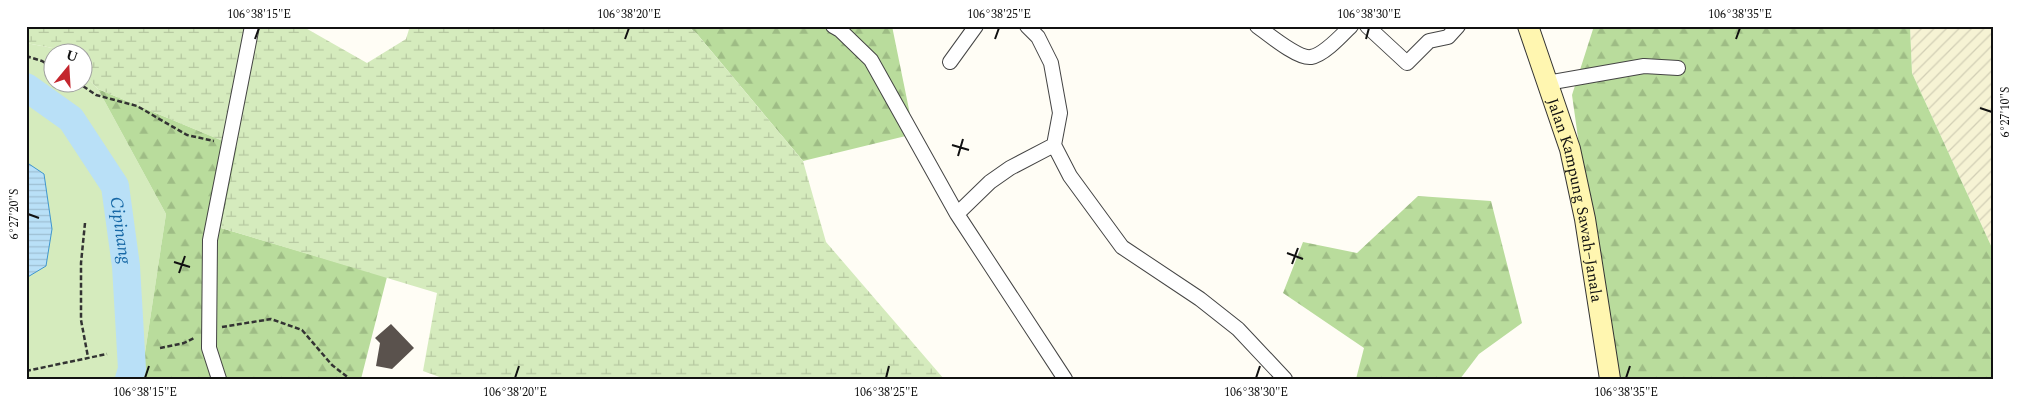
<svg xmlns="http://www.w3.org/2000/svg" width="2019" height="405" viewBox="0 0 2019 405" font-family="Spectral,serif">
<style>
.farmland{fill:url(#farmland-furrows)}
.grass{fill:#d5ebbd}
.forest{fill:url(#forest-firs)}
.wetland{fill:url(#wetland-marsh)}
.water{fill:url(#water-rules);stroke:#3f96cf}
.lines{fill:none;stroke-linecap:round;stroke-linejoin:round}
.river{stroke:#b9e0f7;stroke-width:28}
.building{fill:#5a524d}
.minor-casing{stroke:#444;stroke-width:16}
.secondary-casing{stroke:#333;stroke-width:22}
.path{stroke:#333;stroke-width:2.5;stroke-dasharray:5 2.5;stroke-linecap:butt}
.minor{stroke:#fff;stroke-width:14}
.secondary{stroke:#fff6b0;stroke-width:20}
.ticks{fill:none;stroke:#111;stroke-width:2}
.labels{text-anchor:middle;stroke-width:5;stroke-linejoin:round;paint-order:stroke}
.street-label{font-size:16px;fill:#111;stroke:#fff}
.water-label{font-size:18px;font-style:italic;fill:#1768a6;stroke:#fff}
.neatline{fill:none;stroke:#111;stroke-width:2}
.ticks-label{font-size:12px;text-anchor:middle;fill:#111}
</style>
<defs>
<pattern id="farmland-furrows" width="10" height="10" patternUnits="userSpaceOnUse" patternTransform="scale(1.25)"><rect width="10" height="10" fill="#f6f3d4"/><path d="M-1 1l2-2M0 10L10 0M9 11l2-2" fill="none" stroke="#d2cfb5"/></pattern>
<pattern id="forest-firs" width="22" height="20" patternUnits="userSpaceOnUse" patternTransform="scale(1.25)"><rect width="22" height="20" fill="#b9dc9c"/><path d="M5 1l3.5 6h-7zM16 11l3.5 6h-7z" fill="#9ebc85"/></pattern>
<pattern id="wetland-marsh" width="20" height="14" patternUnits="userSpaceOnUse" patternTransform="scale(1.25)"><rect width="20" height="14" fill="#d5ebbd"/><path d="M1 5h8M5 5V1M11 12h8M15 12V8" fill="none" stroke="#b6c8a1"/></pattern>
<pattern id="water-rules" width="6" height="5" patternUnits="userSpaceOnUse" patternTransform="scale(1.25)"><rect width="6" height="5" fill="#b9e0f7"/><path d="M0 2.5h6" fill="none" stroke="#9ebfd3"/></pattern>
</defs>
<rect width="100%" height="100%" fill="#fffdf5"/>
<path class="farmland" d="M1910,26H1993V250L1912,73Z"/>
<path class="grass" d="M26,43L58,49L61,52H52V82H82L83,73L98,89L166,214L141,379H26Z"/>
<path class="forest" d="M688,26H892L914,134L803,161L697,34Z
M1594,26H1910L1912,73L1993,250V379H1612L1572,95Z
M98,89L238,147L221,228L387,277L361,379H141L166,214Z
M1418,196L1491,201L1522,323L1479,354L1460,379H1356L1364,348L1283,293L1303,242L1357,253Z"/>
<path class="wetland" d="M26,26H302L367,63L406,39L410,26H688L697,34L803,161L826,242L944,379H445L423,371L437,293L221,228L237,147L98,89L83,73L82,52H61L58,49L26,43Z"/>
<path class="water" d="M26,162L44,174L52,229L46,266L26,278Z"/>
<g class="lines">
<path class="river" id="s1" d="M26,87L71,119L115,186L126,266L132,369L129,379"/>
</g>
<path class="building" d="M391,324L414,348L392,369L376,366L380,343L375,338Z"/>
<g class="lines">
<defs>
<path id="minor" d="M833,26L840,30L871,60L957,214L1065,379
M1027,26L1038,37L1051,63L1060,113L1054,145L1070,176L1122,247L1200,299L1238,329L1285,379
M1257,26C1268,34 1298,59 1311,57C1324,55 1342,35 1351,26
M1367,26L1407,63L1429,41L1448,37L1458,26
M950,62L976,26
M1547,83L1644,66L1678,68
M957,214L990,182L1010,168L1054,145
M219,379L209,348L210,240L252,26"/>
<g id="secondary">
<path id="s2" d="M1528,26L1570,149L1585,219L1610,379"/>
</g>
</defs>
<use href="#minor" class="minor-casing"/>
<use href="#secondary" class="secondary-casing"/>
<path class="path" d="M26,56L42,61L52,67
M77,82L96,95L137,106L187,135L214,141
M85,223L81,263V320L88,357
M222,327L271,319L302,330L332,365L350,379
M160,348L184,343L194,338
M26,371L107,354"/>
<use href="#minor" class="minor"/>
<use href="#secondary" class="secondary"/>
</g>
<path class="ticks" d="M255,39L259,28M625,39L629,28M995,39L999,28M1366,39L1369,28M1736,39L1740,28M1980,108L1992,112M952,145L969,150M958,156L963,139M28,214L39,218M1287,253L1303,259M174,262L190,267M1292,264L1298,248M179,273L185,256M145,378L149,366M515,378L519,366M886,378L889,366M1256,378L1260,366M1626,378L1630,366"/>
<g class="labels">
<g class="street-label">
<text dy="6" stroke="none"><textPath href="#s2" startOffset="181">Jalan Kampung Sawah–Janala</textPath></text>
</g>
<g class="water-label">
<text dy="6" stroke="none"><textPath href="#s1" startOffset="180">Cipinang</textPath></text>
</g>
</g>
<rect width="2019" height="405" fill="none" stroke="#ffffff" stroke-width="55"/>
<g transform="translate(68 68) rotate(18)"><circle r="24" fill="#ffffff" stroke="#a0a0a0"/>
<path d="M0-4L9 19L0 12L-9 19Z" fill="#c4262e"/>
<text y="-8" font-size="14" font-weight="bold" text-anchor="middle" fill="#111111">U</text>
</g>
<rect x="28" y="28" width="1964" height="350" class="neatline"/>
<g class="ticks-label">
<text x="259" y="18">106°38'15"E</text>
<text x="629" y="18">106°38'20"E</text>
<text x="999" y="18">106°38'25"E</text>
<text x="1369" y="18">106°38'30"E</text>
<text x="1740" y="18">106°38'35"E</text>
<text transform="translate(2005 112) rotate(-90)" y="4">6°27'10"S</text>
<text transform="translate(14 214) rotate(-90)" y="4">6°27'20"S</text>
<text x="145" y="396">106°38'15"E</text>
<text x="515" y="396">106°38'20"E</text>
<text x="886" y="396">106°38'25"E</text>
<text x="1256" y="396">106°38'30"E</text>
<text x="1626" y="396">106°38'35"E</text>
</g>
</svg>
